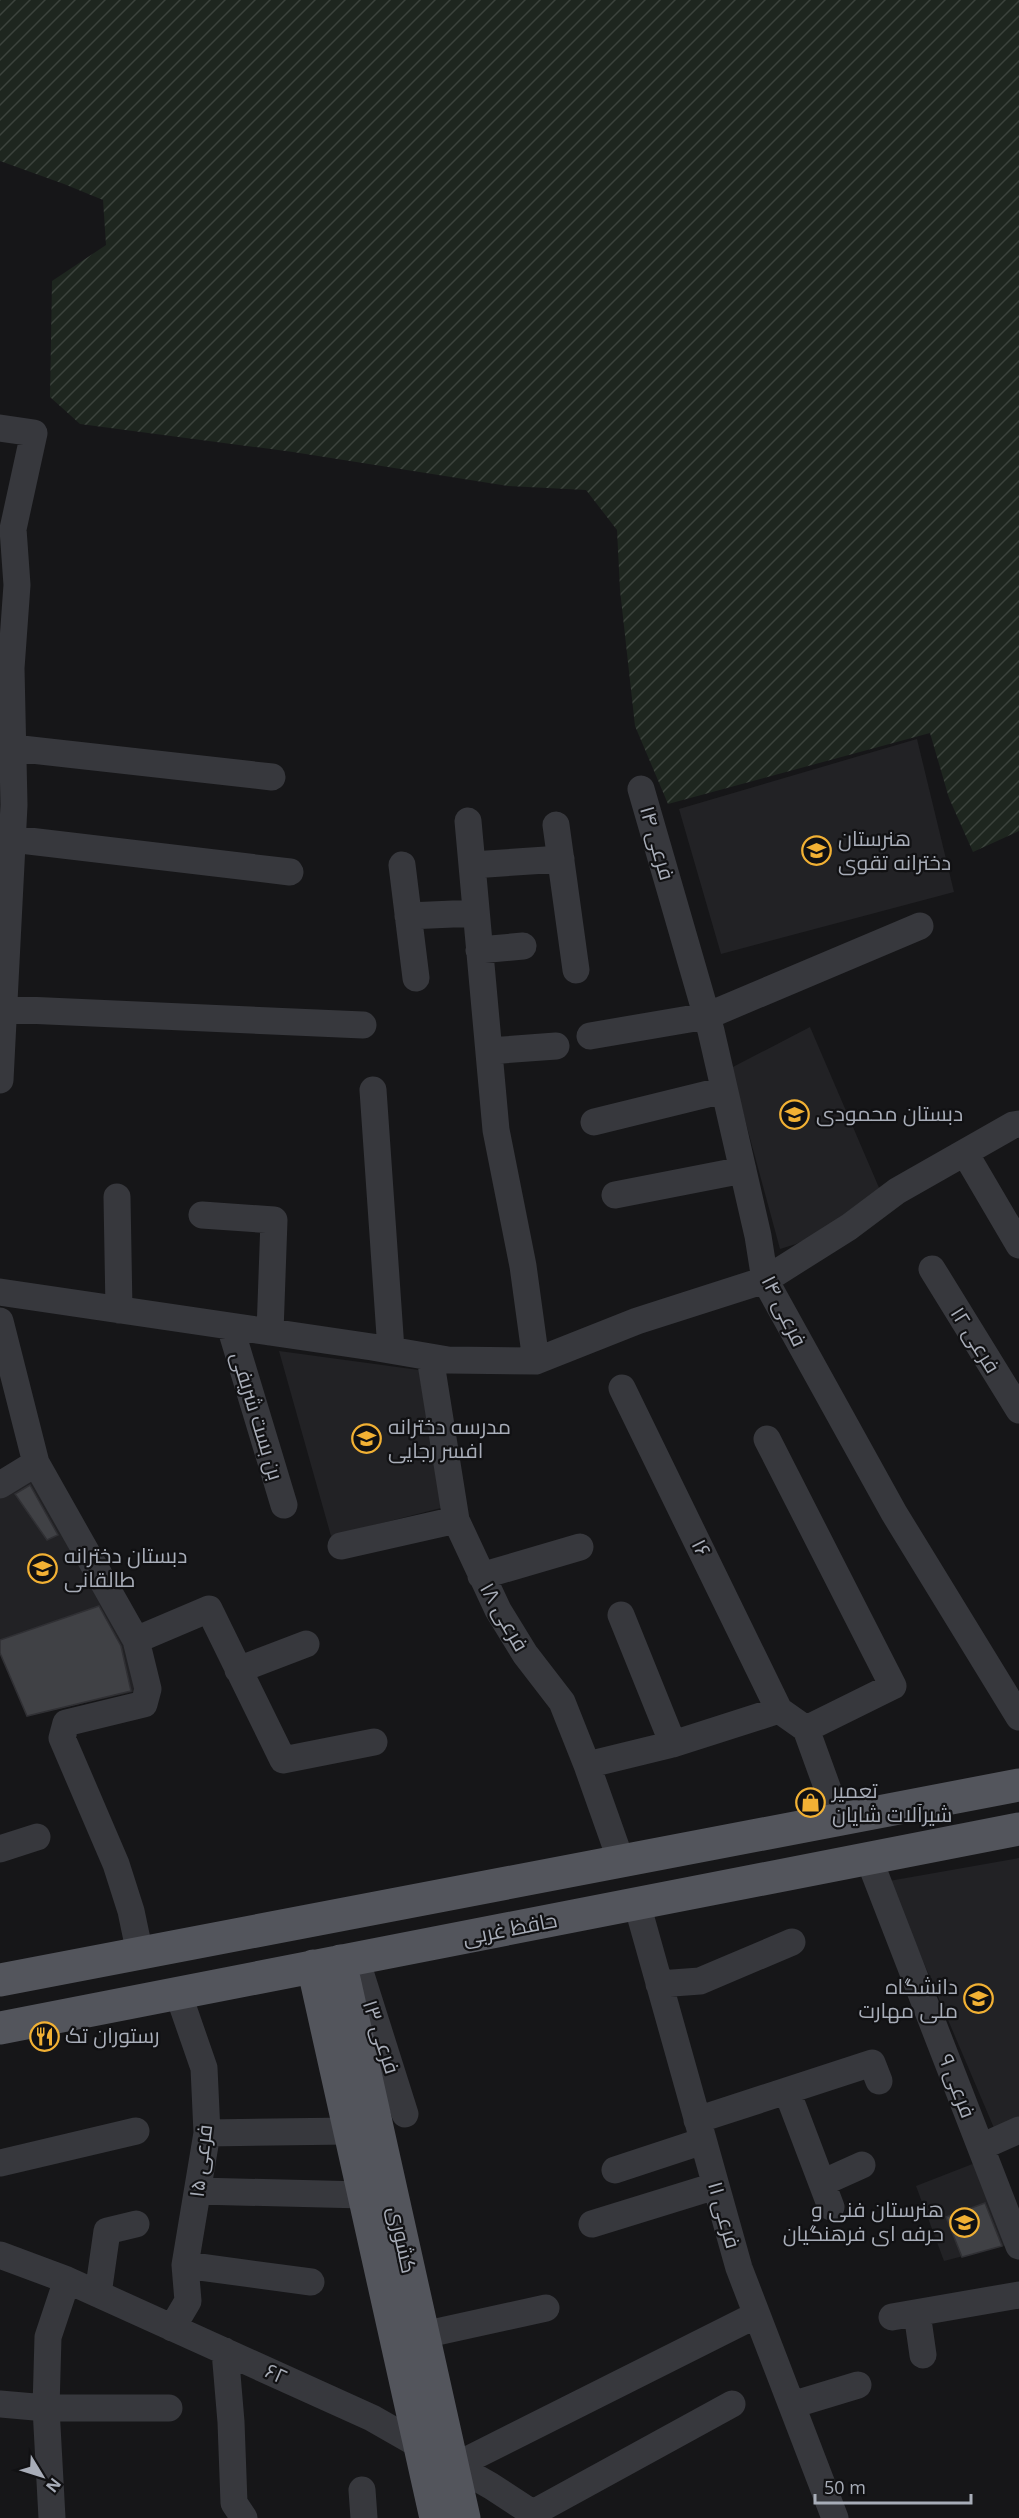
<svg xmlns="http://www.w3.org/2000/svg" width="1019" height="2518" viewBox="0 0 1019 2518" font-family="'Open Sans',Cairo,sans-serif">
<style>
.built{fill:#222225}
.garden{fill:url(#garden-furrows)}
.building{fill:#404145;stroke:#303034;stroke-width:1.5}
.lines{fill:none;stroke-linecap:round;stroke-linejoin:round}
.minor{stroke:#37383d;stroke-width:27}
.major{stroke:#53555c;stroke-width:33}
.labels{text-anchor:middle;stroke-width:4.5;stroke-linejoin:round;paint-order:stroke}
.poi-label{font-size:21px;fill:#a8adb8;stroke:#111113;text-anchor:start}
.street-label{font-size:21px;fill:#a8adb8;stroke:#111113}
</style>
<defs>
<pattern id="garden-furrows" width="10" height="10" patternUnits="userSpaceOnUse" patternTransform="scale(1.5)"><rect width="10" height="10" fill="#1e261f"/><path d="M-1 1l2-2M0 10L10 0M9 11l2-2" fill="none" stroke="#3c433d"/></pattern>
</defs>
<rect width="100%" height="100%" fill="#161618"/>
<path class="built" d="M917,739L954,892L721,954L679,809Z
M810,1027L880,1190L834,1225L796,1244L780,1249L731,1068Z
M279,1351L419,1370L441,1508L331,1536Z
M33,1477L133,1658L138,1691L27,1716L0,1653V1498Z
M1019,1858V2117L994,2128L889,1881Z
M975,2163L1010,2244L944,2261L916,2186Z"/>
<path class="garden" d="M0,0H1019V831L973,852L949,798L930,733L668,804L635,726L620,590L617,530L586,490L508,486L293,452L80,424L50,397L52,281L106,245L103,200L64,184L0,161Z"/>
<path class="building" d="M30,1485L58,1535L47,1540L15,1494Z
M99,1606L121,1646L131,1691L27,1716L0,1653V1640Z
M985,2203L1002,2246L962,2257L946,2217Z"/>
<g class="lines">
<path class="minor" d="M0,428L34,433L13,529L17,585L11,668L14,805L0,1080
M13,748L272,777
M641,789L711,1031L758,1236L765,1280L894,1513L1019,1717
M468,821L496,1130L523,1266L536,1361
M556,825L576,970
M12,839L290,872
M402,865L416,978
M472,865L561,859
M408,916L476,913
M479,950L523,946
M3,1009L363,1025
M590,1036L707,1016L920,926
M489,1051L556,1046
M373,1090L391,1350
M594,1122L724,1090
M965,1153L1019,1245
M615,1195L743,1170
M117,1197L119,1310
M202,1215L274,1220L270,1332
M932,1269L1019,1410
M0,1292L372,1347L448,1360L536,1361L637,1321L765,1280L849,1227L897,1191L1013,1125L1019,1124
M0,1321L36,1463L136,1640L209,1609L283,1760L374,1742
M230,1326L284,1505
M430,1357L456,1520L498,1610L525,1654L562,1702L587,1765L621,1861
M622,1388L779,1710
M767,1439L893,1686L806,1729
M0,1485L36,1463
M341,1546L456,1520
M481,1576L580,1547
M621,1615L673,1744
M136,1640L148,1689L144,1704L66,1723L62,1738L116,1864L131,1911L140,1954
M238,1670L306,1644
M587,1765L673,1744L779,1710L806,1729L839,1820
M0,1849L37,1837
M869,1859L1019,2246
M637,1904L739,2268L835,2518
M356,1959L405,2114
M659,1984L700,1981L792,1942
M787,2091L831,2207
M697,2120L872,2063L879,2081
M207,2133L349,2131
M981,2147L1019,2130
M0,2163L136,2131
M615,2170L703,2141
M822,2183L862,2165
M198,2191L363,2195
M592,2224L715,2186
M0,2255L67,2280L372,2418L491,2486L540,2518
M185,2265L311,2282
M98,2294L107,2231L136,2224
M917,2313L923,2355
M892,2317L1019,2295
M172,2328L188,2301L185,2265L207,2133L204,2068L178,1993
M423,2335L546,2308
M225,2351L231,2422L234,2503L244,2518
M0,2404L46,2408H169
M792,2405L858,2385
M455,2466L756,2315
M362,2490L364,2518
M533,2513L732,2404
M52,2518L46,2408L48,2337L67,2280"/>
<path class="major" d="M340,1961L464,2518
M313,1966L436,2518
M0,1980L1019,1785
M0,2028L1019,1829"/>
</g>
<defs>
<symbol id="school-ring" viewBox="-11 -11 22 22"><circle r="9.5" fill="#111113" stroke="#f2b134" stroke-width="1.5"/><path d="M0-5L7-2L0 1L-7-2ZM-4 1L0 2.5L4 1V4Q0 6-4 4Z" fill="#f2b134"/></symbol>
<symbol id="shop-ring" viewBox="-11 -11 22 22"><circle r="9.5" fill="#111113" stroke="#f2b134" stroke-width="1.5"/><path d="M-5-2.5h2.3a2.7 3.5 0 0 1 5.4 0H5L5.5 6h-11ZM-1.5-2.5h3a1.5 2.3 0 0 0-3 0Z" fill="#f2b134"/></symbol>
<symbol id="university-ring" viewBox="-11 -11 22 22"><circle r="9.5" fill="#111113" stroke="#f2b134" stroke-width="1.5"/><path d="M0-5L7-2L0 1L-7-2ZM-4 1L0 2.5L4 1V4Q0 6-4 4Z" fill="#f2b134"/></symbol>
<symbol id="restaurant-ring" viewBox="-11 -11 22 22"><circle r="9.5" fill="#111113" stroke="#f2b134" stroke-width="1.5"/><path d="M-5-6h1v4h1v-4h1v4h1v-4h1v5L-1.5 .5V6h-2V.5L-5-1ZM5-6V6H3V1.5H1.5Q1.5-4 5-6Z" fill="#f2b134"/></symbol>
</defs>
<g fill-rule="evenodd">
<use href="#school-ring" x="800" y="834" width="33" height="33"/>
<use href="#school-ring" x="778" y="1098" width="33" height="33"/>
<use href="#school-ring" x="350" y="1422" width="33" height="33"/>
<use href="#school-ring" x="26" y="1552" width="33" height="33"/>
<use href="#shop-ring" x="794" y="1786" width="33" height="33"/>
<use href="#university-ring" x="962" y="1982" width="33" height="33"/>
<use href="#restaurant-ring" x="28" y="2020" width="33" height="33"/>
<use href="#school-ring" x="948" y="2206" width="33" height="33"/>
</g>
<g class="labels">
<g class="poi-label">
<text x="838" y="846">هنرستان<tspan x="838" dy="24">دخترانه تقوی</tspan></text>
<text x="816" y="1121">دبستان محمودی</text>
<text x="388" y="1434">مدرسه دخترانه<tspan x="388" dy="24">افسر رجایی</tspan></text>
<text x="64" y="1563">دبستان دخترانه<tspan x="64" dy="24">طالقانی</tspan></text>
<text x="832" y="1798">تعمیر<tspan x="832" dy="24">شیرآلات شایان</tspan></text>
<text x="958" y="1994" text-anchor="end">دانشگاه<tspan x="958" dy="24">ملی مهارت</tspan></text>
<text x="65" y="2043">رستوران تک</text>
<text x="944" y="2217" text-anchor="end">هنرستان فنی و<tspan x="944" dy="24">حرفه ای فرهنگیان</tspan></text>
</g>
<g class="street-label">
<text transform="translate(657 843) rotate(74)" y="7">فرعی ۱۴</text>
<text transform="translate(784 1311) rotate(64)" y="7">فرعی ۱۴</text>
<text transform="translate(975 1340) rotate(58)" y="7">فرعی ۱۲</text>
<text transform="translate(257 1416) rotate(73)" y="7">بن بست شریفی</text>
<text transform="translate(701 1548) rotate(64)" y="7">۱۶</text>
<text transform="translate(504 1617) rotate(60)" y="7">فرعی ۱۸</text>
<text transform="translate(510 1929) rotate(-11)" y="7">حافظ غربی</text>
<text transform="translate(381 2037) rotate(72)" y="7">فرعی ۱۳</text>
<text transform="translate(957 2086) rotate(69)" y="7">فرعی ۹</text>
<text transform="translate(201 2161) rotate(-83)" y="7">فرعی ۱۵</text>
<text transform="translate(724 2215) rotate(74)" y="7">فرعی ۱۱</text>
<text transform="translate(402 2240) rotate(78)" y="7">کشوری</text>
<text transform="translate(276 2374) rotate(24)" y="7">۶۲</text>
</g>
</g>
<g transform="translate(42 2476) rotate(128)" stroke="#111113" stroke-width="4.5" paint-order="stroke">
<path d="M0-4.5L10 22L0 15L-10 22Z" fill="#a8adb8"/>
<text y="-9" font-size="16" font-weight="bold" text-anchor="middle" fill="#a8adb8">N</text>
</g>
<path d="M815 2494v9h156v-9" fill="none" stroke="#a8adb8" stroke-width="3"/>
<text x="824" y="2494" font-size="18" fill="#a8adb8" stroke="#111113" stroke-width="4.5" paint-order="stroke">50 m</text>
</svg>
